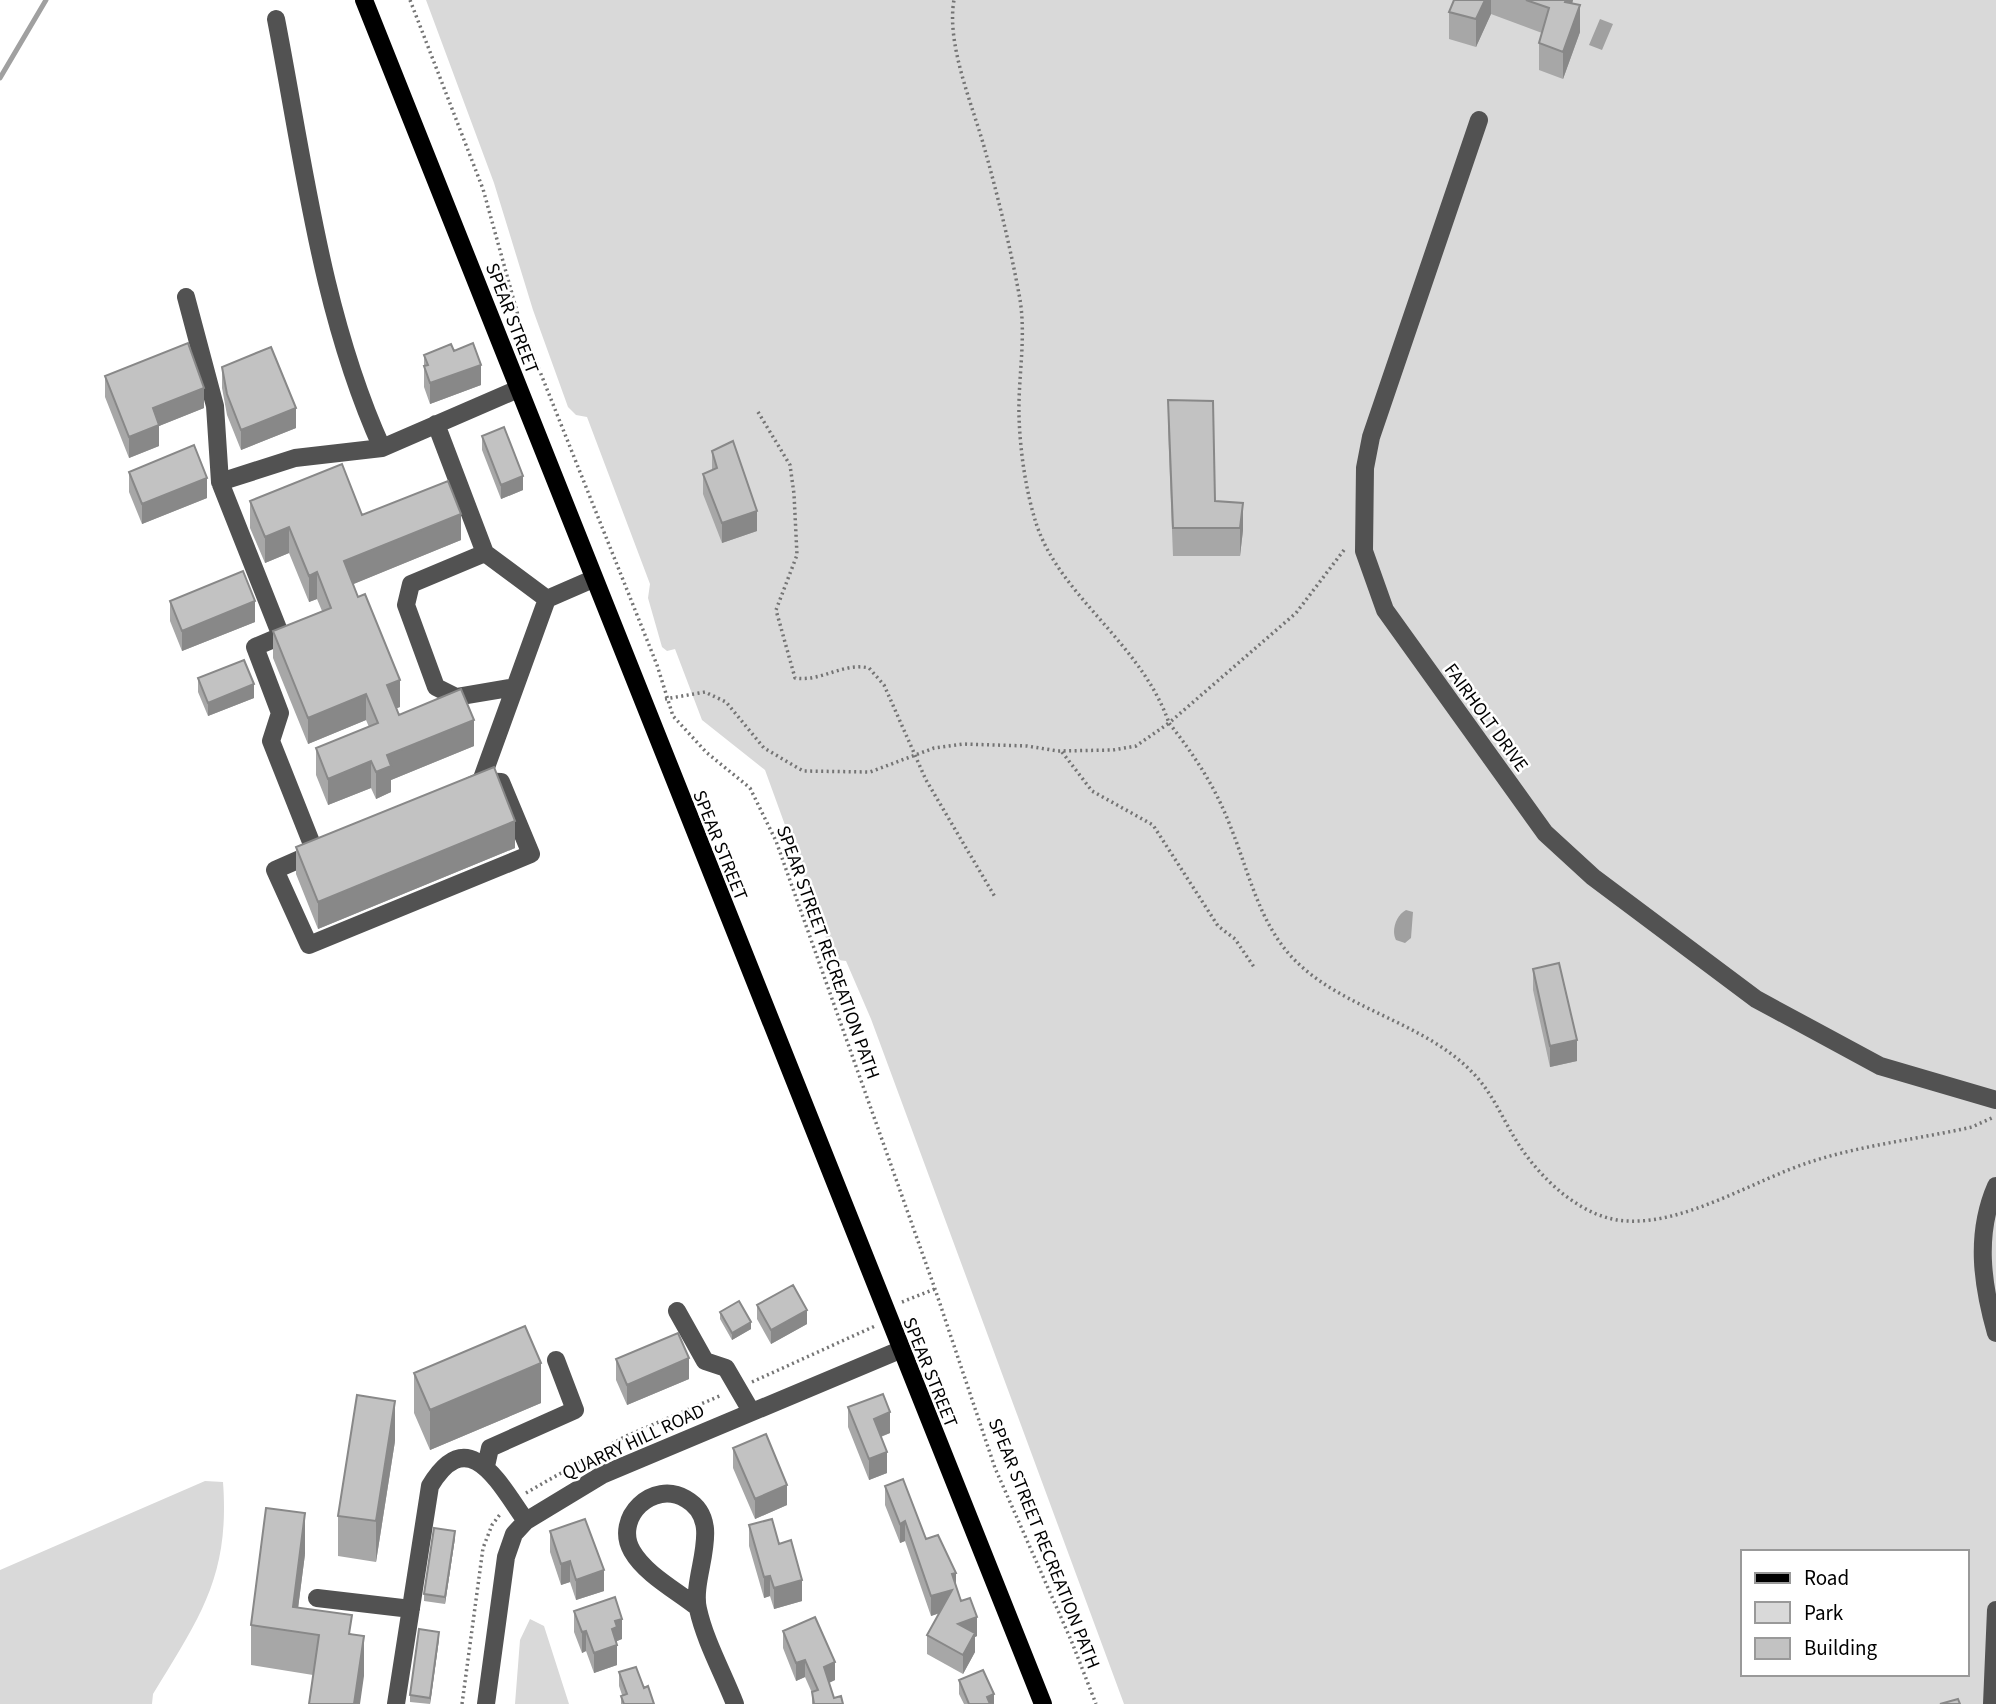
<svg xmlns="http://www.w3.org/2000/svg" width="1996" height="1704" viewBox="0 0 1996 1704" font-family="'Source Sans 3',sans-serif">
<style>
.green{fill:#d9d9d9;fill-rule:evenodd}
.water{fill:#a0a0a0}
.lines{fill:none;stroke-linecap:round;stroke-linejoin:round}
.stream{stroke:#a0a0a0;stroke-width:5}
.path{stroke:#747474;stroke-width:3.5;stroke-dasharray:2 3.5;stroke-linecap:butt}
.minor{stroke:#525252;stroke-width:18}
.major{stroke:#000;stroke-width:18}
.wall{fill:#a7a7a7}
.shaded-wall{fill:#888}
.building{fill:#c2c2c2;stroke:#888;stroke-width:2}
.labels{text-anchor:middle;stroke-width:5;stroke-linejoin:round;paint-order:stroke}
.street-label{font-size:19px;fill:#000;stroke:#fff}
</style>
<rect width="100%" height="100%" fill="#fff"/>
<path class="green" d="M426,0H1996V1704H1124L871,1019L846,961L837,960L830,949L765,770L702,720L675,649L667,651L662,647L648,598L650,584L587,417L576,415L568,407L533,310L494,183ZM1742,1552H1966V1674H1742Z
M205,1481L223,1482C230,1576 200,1617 153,1694L152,1704H0V1570Z
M530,1619L544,1626L569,1704H515L520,1640Z"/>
<path class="water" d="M1600,19L1613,24L1602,50L1589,45Z
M1406,910L1413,912L1411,938L1405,943L1396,940C1391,931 1396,915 1406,910Z"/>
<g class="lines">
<path class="stream" d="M0,78L46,0"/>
<path class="path" d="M410,0L483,189L519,319L657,665L673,716L706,752L750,788L776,841L935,1289L995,1468L1071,1640L1096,1704
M758,412L790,465L794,494L797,555L776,610L795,678C822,682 843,662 869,668L884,685L926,780L995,897
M1344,550L1296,613L1169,723C1195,756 1216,788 1231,828C1246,865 1256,908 1279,941C1324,1007 1418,1016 1472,1072C1494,1094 1504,1123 1521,1148C1544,1182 1585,1220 1628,1221C1686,1224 1755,1180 1810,1162C1862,1145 1919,1139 1972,1127L1994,1117
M665,699L705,692L726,702L764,748L803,771L870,772L934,748L963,744L1027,746L1058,751L1113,750L1136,746L1169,723C1141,643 1062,598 1037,526C1026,493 1020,451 1019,416C1018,375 1027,335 1019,294C1010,246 998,197 985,150C973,106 946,45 954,0
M1062,752L1092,791L1153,825L1218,926L1235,939L1254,967
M902,1302L935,1289
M752,1382L875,1326
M526,1493L624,1437L722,1395
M462,1704L483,1548L492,1525L501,1513"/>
<path class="minor" d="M276,19C304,163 321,313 382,448
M1479,120L1371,437L1365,468L1364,551L1385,610L1545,833L1593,877L1756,999L1880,1066L1996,1100
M186,297L215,406L220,482
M436,424L485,553L547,599
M485,553L411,584L406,605L436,687L456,697L515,687
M470,786L481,781L547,599L593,579
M315,852L271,741L280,713L255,647L281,636L220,482L295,458L382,448L518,389
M316,852L275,870L309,945L531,854L501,782L481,781
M1996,1186C1975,1234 1982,1284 1996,1333
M677,1311L705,1361L726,1368L751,1411
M486,1466L490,1448L575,1410L556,1360
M317,1598L411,1609
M697,1607C677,1591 645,1574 632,1551C613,1518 653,1479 686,1499C726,1522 690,1575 698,1609C705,1641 723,1673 735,1704
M396,1704L430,1486C469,1421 500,1485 526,1521
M486,1704L506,1557L514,1534L526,1521L602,1475L900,1350
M1992,1704L1996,1610"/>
<path class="major" d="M364,0L1043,1704"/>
</g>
<path class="wall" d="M1454,0H1573L1572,4L1580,32L1563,79L1539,70V43L1542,33L1491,14L1476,47L1449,39V12Z
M454,351L481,385L430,404L424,387V355Z
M222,367L296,428L241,450L227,415L222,388Z
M105,376L204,408L159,426V446L129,458L105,397Z
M1168,400L1215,501L1243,530L1240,556H1173L1168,427Z
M482,436L523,490L501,499L482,450Z
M712,451L757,531L722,543L703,494V474L712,470Z
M129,472L207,498L142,524L129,492Z
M250,501L362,515L461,540L353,584L400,707L396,708L399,715L474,746L391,780V792L376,799L371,788L328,805L316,775V748L369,727L366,720L308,744L273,658V631L322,611L317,599L309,602L289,553L265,563L250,528Z
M170,601L255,622L182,651L170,621Z
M198,678L254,698L208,716L198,692Z
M296,847L515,848L318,929L296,874Z
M1533,969L1577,1061L1550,1067L1533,990Z
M757,1305L807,1324L771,1344L757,1319Z
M720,1312L751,1329L732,1340L720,1319Z
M616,1359L689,1379L627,1405L616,1380Z
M414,1373L541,1403L430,1450L414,1413Z
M848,1407L890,1433L881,1437L887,1473L869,1480L848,1427Z
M395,1441L376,1562L338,1556V1516Z
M733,1448L787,1505L755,1519L733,1468Z
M885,1486L926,1539L956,1587L961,1601L977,1636L975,1637V1652L963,1674L927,1654V1635L939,1613L931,1616L905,1541L900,1543L885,1505Z
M749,1525L779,1544L802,1601L774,1609L770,1596L764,1598L749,1546Z
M550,1531L604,1591L576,1600L570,1582L561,1585L550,1552Z
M455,1538L445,1604L424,1601V1594Z
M305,1554L298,1608L352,1634L364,1676L313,1675L251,1665V1625Z
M574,1611L622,1639L617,1641V1665L594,1673L586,1651L582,1653L574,1632Z
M783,1631L835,1680L829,1683L834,1698L843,1704H812V1693L805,1677L796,1681L783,1648Z
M439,1639L430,1704L410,1702V1695Z
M619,1672L644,1688L654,1704H621V1696L622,1695L619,1686Z
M959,1680L994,1704H964L959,1694Z"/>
<path class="shaded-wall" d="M1485,0H1491V14L1476,47V19Z
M1566,0H1573L1565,29Z
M1580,5V32L1563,79V52Z
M481,365V385L430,404V383Z
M204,388V408L159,426V446L129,458V437L153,408Z
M296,408V428L241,450V430Z
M523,476V490L501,499V485Z
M207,478V498L142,524V504Z
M1243,503V530L1240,556V528Z
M757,511V531L722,543V523Z
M461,514V540L344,588V561Z
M289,527V553L265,563V537Z
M317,572V599L309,602V576Z
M255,601V622L182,651V631Z
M400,680V707L387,712V685Z
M254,684V698L208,716V703Z
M366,694V720L308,744V718Z
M474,720V746L391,780V792L376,799V772L387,755Z
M371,761V788L328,805V779Z
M515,821V848L318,929V902Z
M1577,1040V1061L1550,1067V1046Z
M807,1310V1324L771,1344V1330Z
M751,1322V1329L732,1340V1333Z
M689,1358V1379L627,1405V1385Z
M541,1363V1403L430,1450V1410Z
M395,1401V1441L376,1562V1521Z
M890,1412V1433L874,1439V1419Z
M887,1452V1473L869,1480V1459Z
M787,1485V1505L755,1519V1499Z
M305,1513V1554L295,1632L293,1607Z
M905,1521V1541L900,1543V1524Z
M455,1531V1538L445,1604V1597Z
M570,1561V1582L561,1585V1564Z
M604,1570V1591L576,1600V1580Z
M956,1573V1592L952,1609L931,1616V1596L952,1574Z
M770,1576V1596L764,1598V1577Z
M802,1580V1601L774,1609V1588Z
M977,1617V1636L975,1637V1652L963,1674V1655L958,1624Z
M622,1619V1639L617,1641V1665L594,1673V1653L612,1629L615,1621Z
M586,1631V1651L582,1653V1632Z
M439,1632V1639L430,1704V1698Z
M364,1636V1676L360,1704H354Z
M805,1660V1677L796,1681V1663Z
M835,1662V1680L824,1685V1667Z
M994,1694V1704H987V1697Z"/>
<path class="building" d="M1454,0H1485L1476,19L1449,12Z
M1526,0H1566L1565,2L1580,5L1563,52L1539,43L1549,8Z
M188,343L204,388L153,408L159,425L129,437L105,376Z
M473,343L481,365L430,383L424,366L428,365L424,355L451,344L454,351Z
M271,347L296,408L241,430L227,394L222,367Z
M1168,400L1213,401L1215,501L1243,503L1240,528H1173Z
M504,427L523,476L501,485L482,436Z
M733,441L757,511L722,523L703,474L717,468L712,451Z
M194,445L207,478L142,504L129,472Z
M342,464L362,515L448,481L461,514L344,561L358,597L365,594L400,680L387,685L399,715L461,689L474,720L387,755L391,766L376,772L371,761L328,779L316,748L378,723L366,694L308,718L273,631L331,608L317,572L309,576L289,527L265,537L250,501Z
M243,571L255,601L182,631L170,601Z
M244,660L254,684L208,703L198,678Z
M494,767L515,821L318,902L296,847Z
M1559,963L1577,1040L1550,1046L1533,969Z
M793,1285L807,1310L771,1330L757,1305Z
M739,1301L751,1322L732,1333L720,1312Z
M525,1326L541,1363L430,1410L414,1373Z
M678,1333L689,1358L627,1385L616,1359Z
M883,1394L890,1412L874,1419L887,1452L869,1459L848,1407Z
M357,1395L395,1401L376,1521L338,1516Z
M766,1434L787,1485L755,1499L733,1448Z
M903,1479L926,1539L938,1535L956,1573L952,1574L961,1601L970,1598L977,1617L958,1624L975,1633L963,1655L927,1635L952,1590L931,1596L905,1521L900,1524L885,1486Z
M266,1508L305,1513L293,1607L352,1615L349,1634L364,1636L354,1704H309L319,1635L251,1625Z
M585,1519L604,1570L576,1580L570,1561L561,1564L550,1531Z
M772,1519L779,1544L791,1540L802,1580L774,1588L770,1576L764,1577L749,1525Z
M434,1528L455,1531L445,1597L424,1594Z
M615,1597L622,1619L615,1621L617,1627L612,1629L617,1645L594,1653L586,1631L582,1632L574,1611Z
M815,1617L835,1662L824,1667L834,1698L841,1696L843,1704H814L812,1692L818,1690L805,1660L796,1663L783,1631Z
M419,1629L439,1632L430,1698L410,1695Z
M636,1667L644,1688L648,1686L654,1704H624L621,1696L627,1694L619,1672Z
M983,1670L994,1694L987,1697L990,1704H969L959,1680Z
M1958,1699L1960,1704H1940Z"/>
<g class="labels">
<g class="street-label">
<text transform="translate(513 318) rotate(69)" y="7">SPEAR STREET</text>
<text transform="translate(1487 717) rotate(54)" y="7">FAIRHOLT DRIVE</text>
<text transform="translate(721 845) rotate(68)" y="7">SPEAR STREET</text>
<text transform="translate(829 952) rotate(70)" y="7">SPEAR STREET RECREATION PATH</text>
<text transform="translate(931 1372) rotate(68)" y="7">SPEAR STREET</text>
<text transform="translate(633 1441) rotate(-25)" y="7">QUARRY HILL ROAD</text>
<text transform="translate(1045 1543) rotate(68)" y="7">SPEAR STREET RECREATION PATH</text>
</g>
</g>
<rect x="1741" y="1550" width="228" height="126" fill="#ffffff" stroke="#999999" stroke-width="2"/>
<rect x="1755" y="1573" width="35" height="10" fill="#000000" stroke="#999999" stroke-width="2"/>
<text x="1804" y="1585" font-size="21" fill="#000000">Road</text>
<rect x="1755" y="1602" width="35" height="21" fill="#d9d9d9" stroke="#999999" stroke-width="2"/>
<text x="1804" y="1620" font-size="21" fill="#000000">Park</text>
<rect x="1755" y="1638" width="35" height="21" fill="#c2c2c2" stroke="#999999" stroke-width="2"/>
<text x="1804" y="1655" font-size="21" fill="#000000">Building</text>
</svg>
